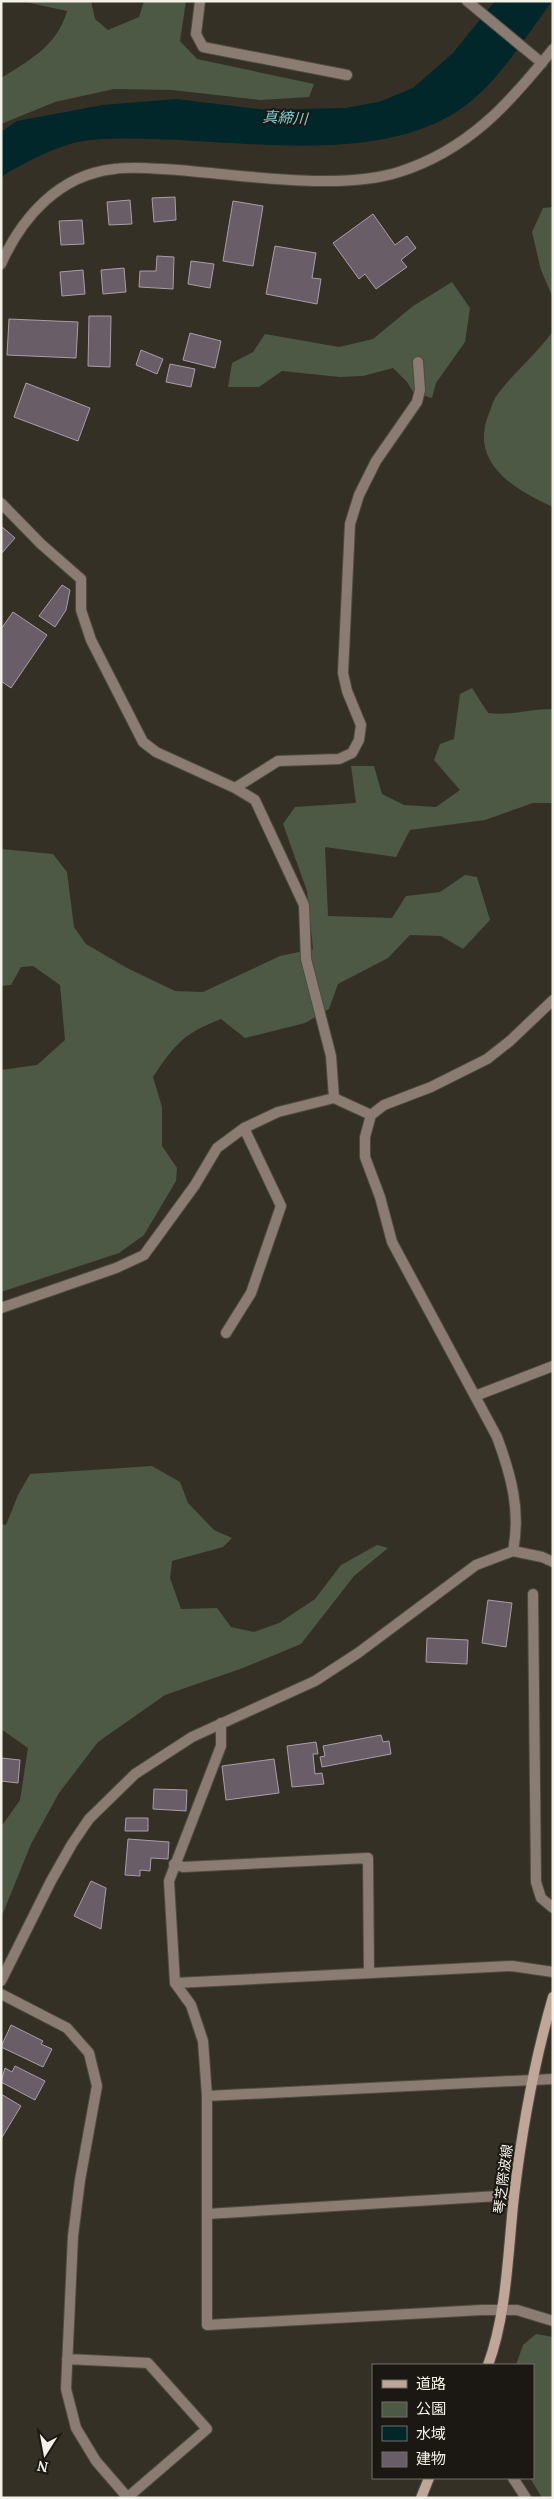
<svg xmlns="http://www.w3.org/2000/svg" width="554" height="2499" viewBox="0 0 554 2499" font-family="'PT Serif','Noto Sans JP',serif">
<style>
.green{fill:#4d5845}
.water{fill:#01272a}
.building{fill:#695e67;stroke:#a99da7}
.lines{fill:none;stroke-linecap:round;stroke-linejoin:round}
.minor-casing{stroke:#504b40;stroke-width:12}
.tertiary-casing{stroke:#504b40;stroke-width:12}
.secondary-casing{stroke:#504b40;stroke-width:12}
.minor{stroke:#8b7c73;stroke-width:10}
.tertiary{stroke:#8b7c73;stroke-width:10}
.secondary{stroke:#bfa698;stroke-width:10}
.labels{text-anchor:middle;stroke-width:4;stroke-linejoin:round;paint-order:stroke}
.street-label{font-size:14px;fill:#f4f1e9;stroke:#1b1813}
.water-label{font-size:15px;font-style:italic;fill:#7dd1d5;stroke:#1b1813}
</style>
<rect width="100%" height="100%" fill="#353025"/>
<path class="green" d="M21,1H91L95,19L108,30L139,17L144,1H186L180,41L197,59L314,84L309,97L260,100L172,90L114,89L55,102L1,124V78C30,60 57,46 67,11Z
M553,207V298L541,270L532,232L543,208Z
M452,282L470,308L465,342L436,383L432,398L413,392L407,382L393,368L363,376L340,377L282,371L259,387H228L232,363L253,352L265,334L339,347L373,339L413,306Z
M553,331V507C515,490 470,463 488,416C491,409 493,400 497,395C514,372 536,355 553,331Z
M472,688L488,713C510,716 530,709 553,709V803H533L485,820L410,830L396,857L325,847L328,916L392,918L406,896L440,892L465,875L477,877L490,920L463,949L441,936L410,935L388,958L338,984L329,1009L305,1023L245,1038L221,1019C183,1034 176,1043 153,1077L162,1107V1146L177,1168L176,1181L144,1235L119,1253L1,1292V1070L37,1065L65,1040L60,985L33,966L21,967L11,985L1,986V849L53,854L67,872L74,927L86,944L127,968L175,991L203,992L280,956L313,949L307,891L283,824L295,807L356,803L351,766H374L382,794L404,805L436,807L460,790L434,760L440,744L454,739L460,694Z
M152,1466L180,1482L188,1503L214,1530L232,1538L223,1547L172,1561L170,1578L181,1609L217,1608L231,1627L254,1632L279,1623L315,1599L341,1565L377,1545L388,1548L354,1576L301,1644L243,1668L165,1695L98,1742L59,1793L31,1844L1,1918V1827L20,1800L28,1748L1,1729V1524L6,1525L18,1495L30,1474Z
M536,2334L553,2337V2498H542L530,2478H533V2365H516L523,2345Z"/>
<path class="water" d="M495,1H552C527,35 497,84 462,108C367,175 202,130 91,140C63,142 28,161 4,175L1,180V132L17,121L103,105L176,99L267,110L345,108L379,102L413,88L453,53Z"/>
<path class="building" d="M175,197L176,220L154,222L152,198Z
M130,200L132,224L109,225L107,202Z
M233,201L263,206L253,266L223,261Z
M373,214L395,245L407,236L416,248L401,260L407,267L376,289L365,274L359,279L333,243Z
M82,220L84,244L61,245L59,221Z
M275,246L316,253L312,278L321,279L317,304L266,294Z
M157,256L174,257L173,289L139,287L140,271H156Z
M191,261L214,264L210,288L188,284Z
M124,268L126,292L103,294L101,270Z
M83,270L85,294L62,296L60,272Z
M89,316H111L110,367L88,366Z
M9,319L78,322L76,358L7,355Z
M190,333L221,341L215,368L183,360Z
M141,350L163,359L157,374L136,365Z
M170,364L195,369L191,387L166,382Z
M26,383L90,408L78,441L14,417Z
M1,526L15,538L1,554Z
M62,585L70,590L66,610L55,627L39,616Z
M13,612L47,635L11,688L1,681V629Z
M488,1600L512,1603L506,1647L482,1643Z
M427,1638L468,1640L467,1664L426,1662Z
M381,1735L383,1742L389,1741L391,1754L322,1767L320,1757L325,1756L323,1746Z
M316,1742L318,1754H313L315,1774L322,1773L324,1784L292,1787L287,1746Z
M1,1758L20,1760L18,1783L1,1781Z
M274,1759L279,1793L226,1800L222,1766Z
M154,1789L187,1790L186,1811L153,1809Z
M126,1818H148V1831H125Z
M128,1839L169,1842L168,1859L151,1858L150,1871L140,1870V1876L125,1875Z
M91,1881L106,1888L101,1929L74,1916Z
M11,2025L43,2041L41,2044L52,2049L43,2067L1,2047Z
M15,2066L45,2081L35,2100L1,2082L5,2068L12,2072Z
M1,2094L21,2106L1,2139Z"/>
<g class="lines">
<defs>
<path id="minor" d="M200,1L196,34L203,47L347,75
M467,1L542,63
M1,503L41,544L81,579V610L91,640L143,742L156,752L235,788L255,800L304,905L306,959L331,1056L334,1098
M235,788L278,761L339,759L352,753L359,740L361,725L347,691L343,673L350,524L359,495L376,461L417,402L420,390L418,362
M1,1308L116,1268L144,1255L195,1185L217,1148L244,1128L278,1112L334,1098L371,1115
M226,1333L251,1293L281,1206L244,1128
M475,1396L553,1366
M221,1723V1746L169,1881L175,1983L191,2005L203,2041L207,2096V2325L482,2310H517L553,2321
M174,1864L183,1867L368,1858L369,1973
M175,1983L512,1966L553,1972
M1,1994L67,2028L89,2053L97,2086L80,2180L73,2236L66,2389L76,2428L96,2461L128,2498
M207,2096L553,2079
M207,2214L514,2195
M67,2359L148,2363L207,2429L128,2497
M513,2478L526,2498"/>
<path id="tertiary" d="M1,264C22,217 59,175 114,169C135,166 157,169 178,170C241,175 341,191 399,172C468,150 509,104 553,49
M513,1551C521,1510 511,1475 497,1437L392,1242L380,1197L365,1157V1137L371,1115L384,1105L431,1087L487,1059L510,1041L553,1000
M533,1594L536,1882L541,1898L553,1908
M1,1981L51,1881L72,1844L89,1819L135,1774L192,1737L315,1681L358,1653L476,1565L513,1551L542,1557L553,1562"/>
<path id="secondary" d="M488,2365C507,2314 508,2250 514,2196C522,2129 534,2062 553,1997
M421,2498L429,2478"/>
</defs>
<use href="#minor" class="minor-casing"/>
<use href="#tertiary" class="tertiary-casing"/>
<use href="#secondary" class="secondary-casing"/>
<use href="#minor" class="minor"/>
<use href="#tertiary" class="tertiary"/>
<use href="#secondary" class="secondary"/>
</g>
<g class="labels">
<g class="street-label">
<text transform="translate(503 2179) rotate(-83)" y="5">琴芝際波線</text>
</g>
<g class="water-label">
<text transform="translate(285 118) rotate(3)" y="5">真締川</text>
</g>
</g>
<rect width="554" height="2499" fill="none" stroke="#f4f1e9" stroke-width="5"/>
<rect x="372" y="2364" width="162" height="115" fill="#1b1813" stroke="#726f69"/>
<rect x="382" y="2380" width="25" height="8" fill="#bfa698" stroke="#726f69"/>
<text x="416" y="2389" font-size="15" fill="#f4f1e9">道路</text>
<rect x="382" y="2402" width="25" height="15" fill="#4d5845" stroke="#726f69"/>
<text x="416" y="2414" font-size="15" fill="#f4f1e9">公園</text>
<rect x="382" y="2426" width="25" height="15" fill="#01272a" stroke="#726f69"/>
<text x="416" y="2439" font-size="15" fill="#f4f1e9">水域</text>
<rect x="382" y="2452" width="25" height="15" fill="#695e67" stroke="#726f69"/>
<text x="416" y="2464" font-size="15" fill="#f4f1e9">建物</text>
<g transform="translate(45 2454) rotate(191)" stroke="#1b1813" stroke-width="4" paint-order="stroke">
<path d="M0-4L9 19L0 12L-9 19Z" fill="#f4f1e9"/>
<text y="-8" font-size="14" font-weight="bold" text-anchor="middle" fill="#f4f1e9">N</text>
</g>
</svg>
